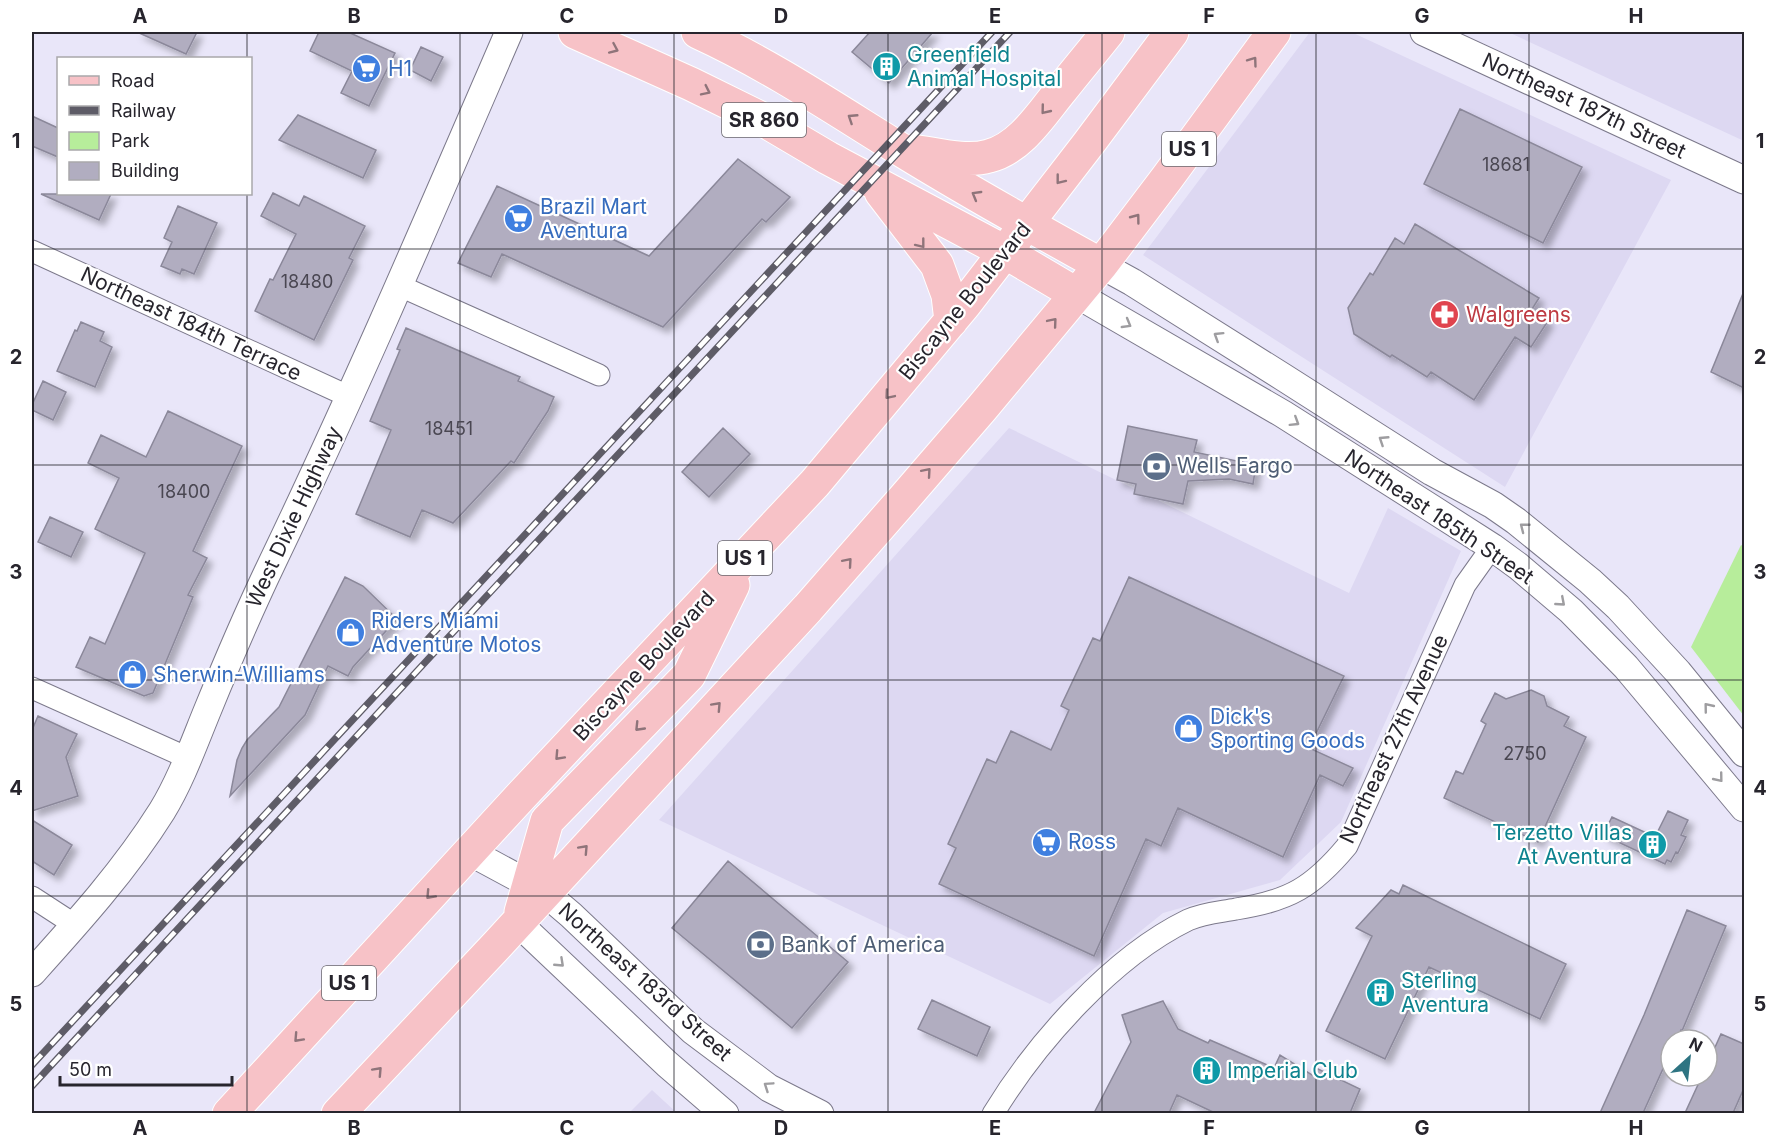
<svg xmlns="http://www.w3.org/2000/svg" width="1776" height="1145" viewBox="0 0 1776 1145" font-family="Inter,sans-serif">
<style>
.built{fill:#ddd8f2}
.green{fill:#b7ed9b}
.building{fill:#b1adc0;stroke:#8b889a;stroke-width:1.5;filter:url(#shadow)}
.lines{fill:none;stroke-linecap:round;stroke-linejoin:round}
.minor-casing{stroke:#7c798b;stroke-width:23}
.tertiary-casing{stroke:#7c798b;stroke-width:29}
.primary-casing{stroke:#fff;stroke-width:35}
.minor{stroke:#fff;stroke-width:21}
.tertiary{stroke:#fff;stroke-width:27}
.primary{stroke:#f7c2c7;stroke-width:33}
.rail-casing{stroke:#5e5c67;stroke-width:7}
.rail{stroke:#fff;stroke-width:4.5;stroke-dasharray:14;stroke-linecap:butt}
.oneway{stroke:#8f747a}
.oneway2{stroke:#9e9da0}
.grid{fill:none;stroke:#27252d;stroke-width:1.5;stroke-opacity:0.55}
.labels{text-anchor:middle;stroke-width:4.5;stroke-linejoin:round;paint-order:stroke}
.number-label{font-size:18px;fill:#4a4752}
.shield{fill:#fff;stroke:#68666c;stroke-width:1.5}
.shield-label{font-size:20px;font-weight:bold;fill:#27252d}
.culture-label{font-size:21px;fill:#0d838f;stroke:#fff;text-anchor:start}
.shop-label{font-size:21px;fill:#366cbe;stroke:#fff;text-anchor:start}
.street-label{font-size:21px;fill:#27252d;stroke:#fff}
.health-label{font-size:21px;fill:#be3a42;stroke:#fff;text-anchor:start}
.service-label{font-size:21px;fill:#4e5e75;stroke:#fff;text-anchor:start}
.neatline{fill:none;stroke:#27252d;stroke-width:2}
.grid-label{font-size:20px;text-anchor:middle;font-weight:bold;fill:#27252d}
</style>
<defs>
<filter id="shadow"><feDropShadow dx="5.5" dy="5.5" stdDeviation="3" flood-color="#0004"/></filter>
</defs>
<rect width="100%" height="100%" fill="#e9e6f9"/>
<path class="built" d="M1310,32H1351L1671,180L1505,487L1143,255Z
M1508,32H1744V141Z
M1009,428L1349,593L1388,508L1461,551L1341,822L1280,880L1163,913L1050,1004L659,820Z
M652,1090L677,1113H629Z"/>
<path class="green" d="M1741,545L1744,547V716L1691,647Z"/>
<path class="building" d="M137,32H197L186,54Z
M319,32H348L395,53L369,106L341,93L352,71L310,51Z
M870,32H933L889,83L852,52Z
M421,47L443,57L431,81L410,70Z
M1460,109L1582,167L1543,243L1424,184Z
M298,115L376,150L363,178L279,140Z
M32,116L58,128V157L32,146Z
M738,159L790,197L766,222L762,219L663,327L502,254L491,277L458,263L497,186L649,256Z
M273,193L299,206L304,196L365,226L349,258L353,260L314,340L255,311L270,279L273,280L296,234L261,216Z
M41,194H111L99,220Z
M178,206L217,223L194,274L182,269L180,274L161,266L172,242L164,238Z
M1415,224L1539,298L1532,309L1548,321L1531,347L1515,337L1474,400L1431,372L1427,377L1392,355L1390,357L1354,334L1348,308L1370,273L1373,275L1395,238L1404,244Z
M1744,291V388L1711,372Z
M81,322L104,332L100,341L112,347L95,387L57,371L75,330L77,331Z
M406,328L520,377L518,381L554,397L548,411L514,463L511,461L453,523L422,510L410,537L356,514L391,430L370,421L400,350L397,349Z
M43,381L66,392L53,420L32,410V405Z
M168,411L242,446L193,551L207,558L188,595L193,597L153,693L144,696L76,667L90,637L105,644L145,553L95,529L119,478L88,463L101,435L146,457Z
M1128,426L1197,440L1194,452L1256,465L1253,484L1229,479L1188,481L1183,504L1134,494L1136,484L1117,480Z
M723,428L750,454L709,497L682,472Z
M50,517L83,532L71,557L38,542Z
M345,577L363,586L397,619L353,667L348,676L328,666L305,715L230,796L237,760L242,748L247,740L279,707Z
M1129,577L1344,676L1309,748L1353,768L1343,786L1320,775L1283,857L1178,808L1161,846L1146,839L1094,956L939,884L956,848L948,844L987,759L996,763L1011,731L1051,750L1069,710L1061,706L1093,638L1100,641Z
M1531,690L1544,696L1547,706L1569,717L1564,726L1586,737L1538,842L1444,798L1456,771L1463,774L1486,724L1481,721L1495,693L1506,699Z
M38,716L77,734L66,757L78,796L32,811V730Z
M1668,811L1688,820L1681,835L1686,837L1678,853L1676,852L1671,862L1667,860L1665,864L1603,835L1612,817L1655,837Z
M32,820L72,845L54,875L32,861Z
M728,861L848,962L792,1028L672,928Z
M1403,885L1566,964L1540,1019L1429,967L1385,1059L1326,1031L1372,936L1356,928L1391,890L1399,894Z
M1687,910L1726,926L1682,1031L1681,1030L1676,1040H1671V1051L1643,1113H1600L1644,1015Z
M932,1000L990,1027L977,1056L918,1029Z
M1163,1001L1178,1029L1208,1043L1210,1040L1274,1068L1280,1055L1312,1075L1316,1068L1360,1089L1350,1113H1215L1177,1095L1169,1113H1094L1131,1042L1122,1015Z
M1721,1034L1744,1044V1088L1733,1113H1685L1702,1076H1707V1065Z"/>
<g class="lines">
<defs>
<path id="minor" d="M32,251L350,397
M400,286L599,375
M32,688L188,758
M32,897L75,925
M993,1114C1036,1043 1112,957 1188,920C1203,913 1220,912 1236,909C1289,901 1313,887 1347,846L1465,585L1492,547"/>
<path id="tertiary" d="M1424,32L1744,180
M1101,265L1132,282L1283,377L1432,472L1493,505L1516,521L1590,581L1618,607L1678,672L1744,753
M1076,294L1283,414L1431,508L1492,547L1518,566L1571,611L1626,667L1744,808
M470,852L544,892L571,915L693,1031L769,1088L820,1114
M517,922L667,1064L725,1114
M32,973C78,922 125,870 162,811C181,780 194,743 208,709C228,660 249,611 272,563C356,388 432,210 509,32"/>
<path id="primary" d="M575,32L691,84L762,119L828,158L1005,252L1076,294
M698,32C770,65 835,109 903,151C968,191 1034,228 1101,265
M912,151C936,154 965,163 989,156C1021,148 1042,113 1062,89C1077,70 1093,51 1108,32
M881,192L937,265L948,295L951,321
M521,912L547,821L689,675L733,585
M229,1114L521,796L815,483L964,305L1089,143L1172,32
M338,1114L497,945L808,608L906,496L982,408L1101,265L1167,178L1274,32"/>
</defs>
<use href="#minor" class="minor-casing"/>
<use href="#tertiary" class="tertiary-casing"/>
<use href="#primary" class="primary-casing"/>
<use href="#minor" class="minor"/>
<use href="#tertiary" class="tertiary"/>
<use href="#primary" class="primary"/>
<defs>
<path id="rail" d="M32,1065L992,32
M32,1086L1010,32"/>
</defs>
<use href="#rail" class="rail-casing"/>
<use href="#rail" class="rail"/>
</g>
<defs><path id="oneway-chevron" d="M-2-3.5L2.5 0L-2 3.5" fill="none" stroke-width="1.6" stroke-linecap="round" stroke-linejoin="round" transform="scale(1.5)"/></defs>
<g class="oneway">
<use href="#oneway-chevron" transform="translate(614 49) rotate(24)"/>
<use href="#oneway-chevron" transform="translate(1253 61) rotate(-54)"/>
<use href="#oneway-chevron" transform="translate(706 91) rotate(26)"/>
<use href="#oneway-chevron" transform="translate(1045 110) rotate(129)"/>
<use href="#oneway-chevron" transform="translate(852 118) rotate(-147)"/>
<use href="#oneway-chevron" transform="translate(1060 180) rotate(128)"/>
<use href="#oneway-chevron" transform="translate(976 195) rotate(-150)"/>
<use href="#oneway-chevron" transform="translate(1136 218) rotate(-53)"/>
<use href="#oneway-chevron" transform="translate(921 244) rotate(52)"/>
<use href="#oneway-chevron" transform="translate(1053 322) rotate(-50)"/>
<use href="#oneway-chevron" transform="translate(889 395) rotate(130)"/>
<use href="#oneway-chevron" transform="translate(927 472) rotate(-49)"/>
<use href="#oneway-chevron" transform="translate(848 562) rotate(-49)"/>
<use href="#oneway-chevron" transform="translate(717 706) rotate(-47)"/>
<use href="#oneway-chevron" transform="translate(639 727) rotate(134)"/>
<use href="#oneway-chevron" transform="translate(559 756) rotate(133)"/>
<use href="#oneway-chevron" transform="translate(584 849) rotate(-47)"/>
<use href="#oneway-chevron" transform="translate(430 895) rotate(133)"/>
<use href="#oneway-chevron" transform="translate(298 1038) rotate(133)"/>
<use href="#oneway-chevron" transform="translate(378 1071) rotate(-47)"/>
</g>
<g class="oneway2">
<use href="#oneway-chevron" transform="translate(1127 324) rotate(30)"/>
<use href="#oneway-chevron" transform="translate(1218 336) rotate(-148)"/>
<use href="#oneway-chevron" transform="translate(1295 422) rotate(32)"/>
<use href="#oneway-chevron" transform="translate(1383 440) rotate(-147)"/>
<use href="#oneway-chevron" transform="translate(1524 527) rotate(-142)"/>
<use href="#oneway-chevron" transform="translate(1561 602) rotate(41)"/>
<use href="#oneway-chevron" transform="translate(1708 707) rotate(-129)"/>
<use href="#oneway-chevron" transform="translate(1719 778) rotate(51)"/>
<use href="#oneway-chevron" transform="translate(560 963) rotate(43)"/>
<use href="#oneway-chevron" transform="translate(768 1086) rotate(-146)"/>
</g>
<path class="grid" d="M247,32V58M460,32V1114M674,32V1114M888,32V1114M1102,32V1114M1316,32V1114M1529,32V1114M247,194V1114M32,249H1744M32,465H1744M32,680H1744M32,896H1744"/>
<defs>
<symbol id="building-disc" viewBox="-11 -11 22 22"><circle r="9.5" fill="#0f9aa8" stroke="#fff"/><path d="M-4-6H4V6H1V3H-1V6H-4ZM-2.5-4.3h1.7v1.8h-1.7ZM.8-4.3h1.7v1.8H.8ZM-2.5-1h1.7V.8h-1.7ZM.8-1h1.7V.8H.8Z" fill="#fff"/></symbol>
<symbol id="supermarket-disc" viewBox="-11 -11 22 22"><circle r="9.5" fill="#3f7fe0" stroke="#fff"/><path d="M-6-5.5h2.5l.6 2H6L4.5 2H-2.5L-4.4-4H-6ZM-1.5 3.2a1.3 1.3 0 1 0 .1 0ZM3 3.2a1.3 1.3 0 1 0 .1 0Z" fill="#fff"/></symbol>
<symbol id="pharmacy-disc" viewBox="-11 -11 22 22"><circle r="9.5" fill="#e0444e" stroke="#fff"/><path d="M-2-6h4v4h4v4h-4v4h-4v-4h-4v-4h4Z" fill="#fff"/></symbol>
<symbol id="bank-disc" viewBox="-11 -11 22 22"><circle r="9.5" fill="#5c6f8a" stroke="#fff"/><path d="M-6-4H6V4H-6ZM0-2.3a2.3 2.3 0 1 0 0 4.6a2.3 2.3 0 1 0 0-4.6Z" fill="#fff"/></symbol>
<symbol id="shop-disc" viewBox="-11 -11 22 22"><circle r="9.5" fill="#3f7fe0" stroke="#fff"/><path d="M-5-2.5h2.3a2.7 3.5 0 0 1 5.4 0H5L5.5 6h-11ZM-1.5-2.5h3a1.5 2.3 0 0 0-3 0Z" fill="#fff"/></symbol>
</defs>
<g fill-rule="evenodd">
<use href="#building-disc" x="870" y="50" width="33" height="33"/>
<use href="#supermarket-disc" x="350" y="52" width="33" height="33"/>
<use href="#supermarket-disc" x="502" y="202" width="33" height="33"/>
<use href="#pharmacy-disc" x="1428" y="298" width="33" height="33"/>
<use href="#bank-disc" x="1140" y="450" width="33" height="33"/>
<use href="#shop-disc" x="334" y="616" width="33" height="33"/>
<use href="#shop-disc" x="116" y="658" width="33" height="33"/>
<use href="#shop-disc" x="1172" y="712" width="33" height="33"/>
<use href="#supermarket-disc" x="1030" y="826" width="33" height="33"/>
<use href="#building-disc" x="1636" y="828" width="33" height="33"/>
<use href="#bank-disc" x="744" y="928" width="33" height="33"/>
<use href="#building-disc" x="1364" y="976" width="33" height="33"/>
<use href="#building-disc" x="1190" y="1054" width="33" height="33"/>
</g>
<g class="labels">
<g class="number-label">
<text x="1506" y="171">18681</text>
<text x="307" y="288">18480</text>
<text x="449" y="435">18451</text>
<text x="184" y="498">18400</text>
<text x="1525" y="760">2750</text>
</g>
<g class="shield">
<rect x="722" y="103" width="84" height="34" rx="4.5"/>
<rect x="1162" y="132" width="54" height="34" rx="4.5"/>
<rect x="718" y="541" width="54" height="34" rx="4.5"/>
<rect x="322" y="966" width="54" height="34" rx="4.5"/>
</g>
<g class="shield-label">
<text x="764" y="127">SR 860</text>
<text x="1189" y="156">US 1</text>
<text x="745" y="565">US 1</text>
<text x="349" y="990">US 1</text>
</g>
<g class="culture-label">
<text x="907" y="62">Greenfield<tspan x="907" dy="24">Animal Hospital</tspan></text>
<text x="1632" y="840" text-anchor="end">Terzetto Villas<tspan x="1632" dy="24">At Aventura</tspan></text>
<text x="1401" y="988">Sterling<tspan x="1401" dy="24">Aventura</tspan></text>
<text x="1227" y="1078">Imperial Club</text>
</g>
<g class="shop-label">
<text x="388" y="76">H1</text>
<text x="540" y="214">Brazil Mart<tspan x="540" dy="24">Aventura</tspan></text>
<text x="371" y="628">Riders Miami<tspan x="371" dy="24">Adventure Motos</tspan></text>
<text x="153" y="682">Sherwin-Williams</text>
<text x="1210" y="724">Dick's<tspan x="1210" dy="24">Sporting Goods</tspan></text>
<text x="1068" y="849">Ross</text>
</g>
<g class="street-label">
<text transform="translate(1584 106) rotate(25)" y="7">Northeast 187th Street</text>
<text transform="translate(965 301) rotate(-51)" y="7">Biscayne Boulevard</text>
<text transform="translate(191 324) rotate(25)" y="7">Northeast 184th Terrace</text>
<text transform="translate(294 517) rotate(-65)" y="7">West Dixie Highway</text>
<text transform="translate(1439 517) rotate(34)" y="7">Northeast 185th Street</text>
<text transform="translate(644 666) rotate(-47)" y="7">Biscayne Boulevard</text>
<text transform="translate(1394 739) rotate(-65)" y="7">Northeast 27th Avenue</text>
<text transform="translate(645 982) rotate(42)" y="7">Northeast 183rd Street</text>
</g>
<g class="health-label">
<text x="1466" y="322">Walgreens</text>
</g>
<g class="service-label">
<text x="1177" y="473">Wells Fargo</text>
<text x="781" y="952">Bank of America</text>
</g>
</g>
<rect width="1776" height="1145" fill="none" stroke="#ffffff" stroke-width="66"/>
<rect x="57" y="57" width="195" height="138" fill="#ffffff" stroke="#a9a8ab" stroke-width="1.5"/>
<rect x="69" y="76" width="30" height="9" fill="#f7c2c7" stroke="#a9a8ab" stroke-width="1.5"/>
<text x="111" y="87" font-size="18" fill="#27252d">Road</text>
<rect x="69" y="106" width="30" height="9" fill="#5e5c67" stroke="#a9a8ab" stroke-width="1.5"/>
<text x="111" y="117" font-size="18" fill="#27252d">Railway</text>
<rect x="69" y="132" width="30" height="18" fill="#b7ed9b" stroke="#a9a8ab" stroke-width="1.5"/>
<text x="111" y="147" font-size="18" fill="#27252d">Park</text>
<rect x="69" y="162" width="30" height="18" fill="#b1adc0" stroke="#a9a8ab" stroke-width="1.5"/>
<text x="111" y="177" font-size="18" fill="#27252d">Building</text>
<g transform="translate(1689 1058) rotate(27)"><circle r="28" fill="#ffffff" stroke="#a9a8ab" stroke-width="1.5"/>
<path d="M0-4.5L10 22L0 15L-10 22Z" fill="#2e7482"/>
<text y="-9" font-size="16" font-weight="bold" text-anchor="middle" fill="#27252d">N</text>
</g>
<path d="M60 1076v9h172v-9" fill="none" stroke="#27252d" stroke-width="3"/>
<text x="69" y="1076" font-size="18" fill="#27252d" stroke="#ffffff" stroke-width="4.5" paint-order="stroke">50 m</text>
<rect x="33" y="33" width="1710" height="1079" class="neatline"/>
<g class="grid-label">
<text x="140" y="23">A</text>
<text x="354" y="23">B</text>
<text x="567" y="23">C</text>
<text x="781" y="23">D</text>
<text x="995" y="23">E</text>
<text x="1209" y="23">F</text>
<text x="1422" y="23">G</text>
<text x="1636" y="23">H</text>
<text x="16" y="148">1</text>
<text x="1760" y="148">1</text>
<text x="16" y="364">2</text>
<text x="1760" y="364">2</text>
<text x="16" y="579">3</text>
<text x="1760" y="579">3</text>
<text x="16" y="795">4</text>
<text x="1760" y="795">4</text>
<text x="16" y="1011">5</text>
<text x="1760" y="1011">5</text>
<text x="140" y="1135">A</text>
<text x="354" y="1135">B</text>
<text x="567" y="1135">C</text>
<text x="781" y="1135">D</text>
<text x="995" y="1135">E</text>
<text x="1209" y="1135">F</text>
<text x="1422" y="1135">G</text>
<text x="1636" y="1135">H</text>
</g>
</svg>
